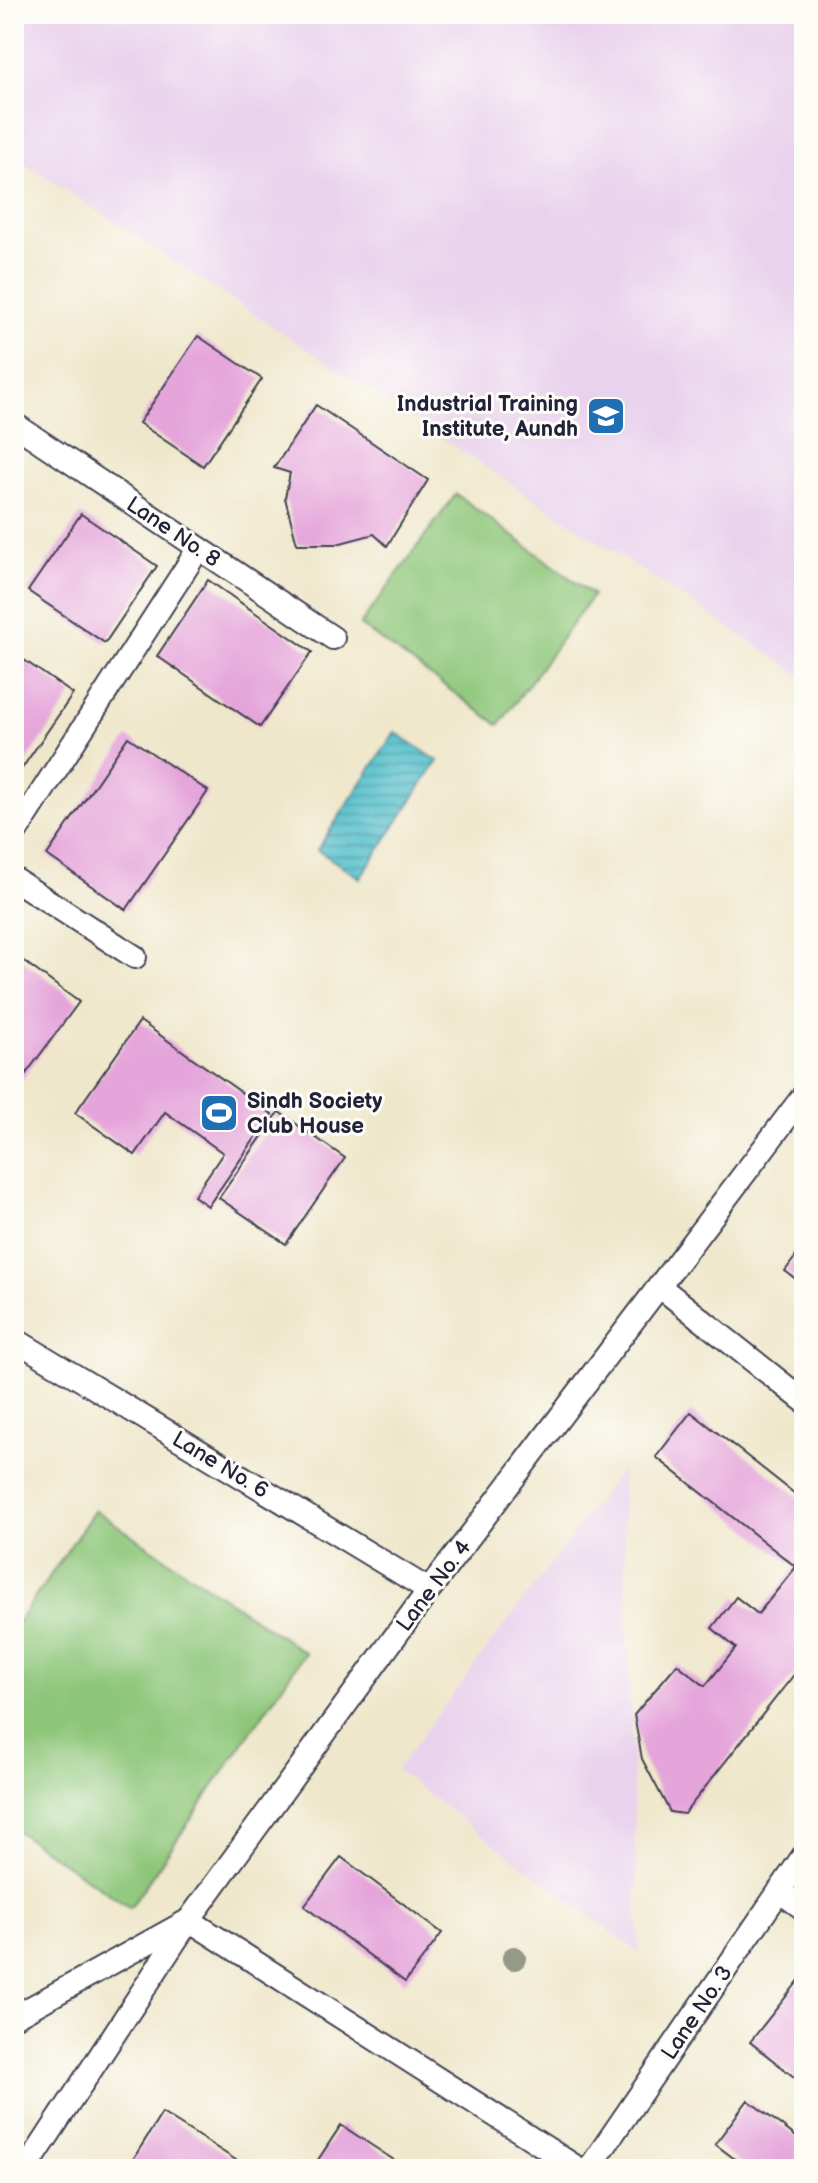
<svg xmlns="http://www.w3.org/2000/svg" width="818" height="2183" viewBox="0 0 818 2183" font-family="'Balsamiq Sans',sans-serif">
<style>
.built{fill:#e9d2ed}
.green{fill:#8dc679;stroke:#58745a;stroke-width:2}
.water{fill:url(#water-rules);stroke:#3a7083;stroke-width:2}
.building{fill:#e5a5db}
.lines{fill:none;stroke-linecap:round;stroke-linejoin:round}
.service-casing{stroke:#414051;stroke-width:26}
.service{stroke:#fff;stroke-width:22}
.tree{fill:#939a88}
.labels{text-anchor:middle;stroke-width:6;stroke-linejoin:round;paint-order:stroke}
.poi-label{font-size:22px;font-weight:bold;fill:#22223b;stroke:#fdfcf7;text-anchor:end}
.street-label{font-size:22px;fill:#22223b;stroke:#fdfcf7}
</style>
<defs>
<pattern id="water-rules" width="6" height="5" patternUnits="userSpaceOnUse" patternTransform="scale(2)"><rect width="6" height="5" fill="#52bfcb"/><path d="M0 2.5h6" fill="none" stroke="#449ba6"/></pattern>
</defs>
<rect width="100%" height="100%" fill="#fdfcf7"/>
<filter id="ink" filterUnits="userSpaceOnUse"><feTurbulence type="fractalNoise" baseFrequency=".0125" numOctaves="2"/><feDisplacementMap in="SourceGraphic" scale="16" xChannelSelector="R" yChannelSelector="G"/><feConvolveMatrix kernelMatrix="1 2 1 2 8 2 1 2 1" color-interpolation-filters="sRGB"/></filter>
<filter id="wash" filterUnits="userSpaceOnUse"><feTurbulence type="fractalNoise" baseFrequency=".006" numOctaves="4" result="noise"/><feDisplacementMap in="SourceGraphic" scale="32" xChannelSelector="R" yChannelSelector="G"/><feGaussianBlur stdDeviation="1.8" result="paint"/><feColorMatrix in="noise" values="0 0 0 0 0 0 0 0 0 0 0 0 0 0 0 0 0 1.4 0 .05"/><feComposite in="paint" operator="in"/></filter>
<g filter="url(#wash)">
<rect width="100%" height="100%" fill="#efe7cb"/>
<path class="built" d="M14,14H804V677L14,156Z
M622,1469L639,1953L396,1770Z"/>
<path class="green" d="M456,494L593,595L499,725L360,625Z
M95,1510L305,1653L130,1908L14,1829V1628Z"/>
<path class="water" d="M395,732L438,761L360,878L317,850Z"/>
<g id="blocks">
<path class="building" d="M198,336L262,379L203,466L139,423Z
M316,405L428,480L387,546L374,534L337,544H297L285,498L290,473L274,468Z
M81,514L157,566L105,643L28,591Z
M208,580L312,652L260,727L157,656Z
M14,653L73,694L14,780Z
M128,737L208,791L126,910L47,855Z
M14,954L79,1002L14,1090Z
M140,1021L272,1114L208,1206L194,1196L223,1153L165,1112L135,1155L75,1113Z
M279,1112L345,1158L286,1244L219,1198Z
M804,1245V1285L785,1271Z
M691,1412L804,1501V1662L684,1814L670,1812L642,1759L634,1715L677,1664L705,1686L736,1648L712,1628L736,1597L758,1614L796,1567L656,1457Z
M341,1857L442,1933L405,1982L304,1906Z
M804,1974V2085L750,2042Z
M748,2100L804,2143V2169H748L715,2144Z
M162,2113L250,2169H127Z
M341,2125L400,2164L397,2169H312Z"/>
</g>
</g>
<g filter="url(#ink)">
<use href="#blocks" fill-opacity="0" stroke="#414051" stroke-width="2"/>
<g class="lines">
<defs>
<path id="service" d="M14,424L333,638
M14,835L199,548
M14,879L135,957
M659,1286L804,1401
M14,1339L429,1590
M779,1891L804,1909
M14,2017L189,1920L429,1590L804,1095
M26,2169L189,1920L579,2169
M589,2169L804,1855"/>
</defs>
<use href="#service" class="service-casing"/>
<use href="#service" class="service"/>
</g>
<circle class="tree" cx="514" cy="1958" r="12"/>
</g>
<defs>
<symbol id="university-square" viewBox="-11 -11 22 22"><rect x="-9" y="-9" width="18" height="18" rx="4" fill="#1f6fb2" stroke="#fdfcf7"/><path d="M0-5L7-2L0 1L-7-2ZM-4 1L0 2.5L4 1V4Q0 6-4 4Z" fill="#fff"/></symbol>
<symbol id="stadium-square" viewBox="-11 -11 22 22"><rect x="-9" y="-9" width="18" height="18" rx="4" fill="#1f6fb2" stroke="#fdfcf7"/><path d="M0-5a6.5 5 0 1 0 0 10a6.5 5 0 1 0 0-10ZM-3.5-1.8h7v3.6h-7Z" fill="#fff"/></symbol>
</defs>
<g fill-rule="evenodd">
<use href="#university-square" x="584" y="394" width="44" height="44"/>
<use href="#stadium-square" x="197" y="1091" width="44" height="44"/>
</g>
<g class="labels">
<g class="poi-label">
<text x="578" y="411">Industrial Training<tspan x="578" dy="25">Institute, Aundh</tspan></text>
<text x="247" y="1108" text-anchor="start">Sindh Society<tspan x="247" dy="25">Club House</tspan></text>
</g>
<g class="street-label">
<text transform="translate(174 531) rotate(34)" y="8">Lane No. 8</text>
<text transform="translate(221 1464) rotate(31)" y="8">Lane No. 6</text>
<text transform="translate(433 1585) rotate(-53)" y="8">Lane No. 4</text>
<text transform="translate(696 2012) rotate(-56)" y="8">Lane No. 3</text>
</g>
</g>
<rect width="818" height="2183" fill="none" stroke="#fdfcf7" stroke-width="48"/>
</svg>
